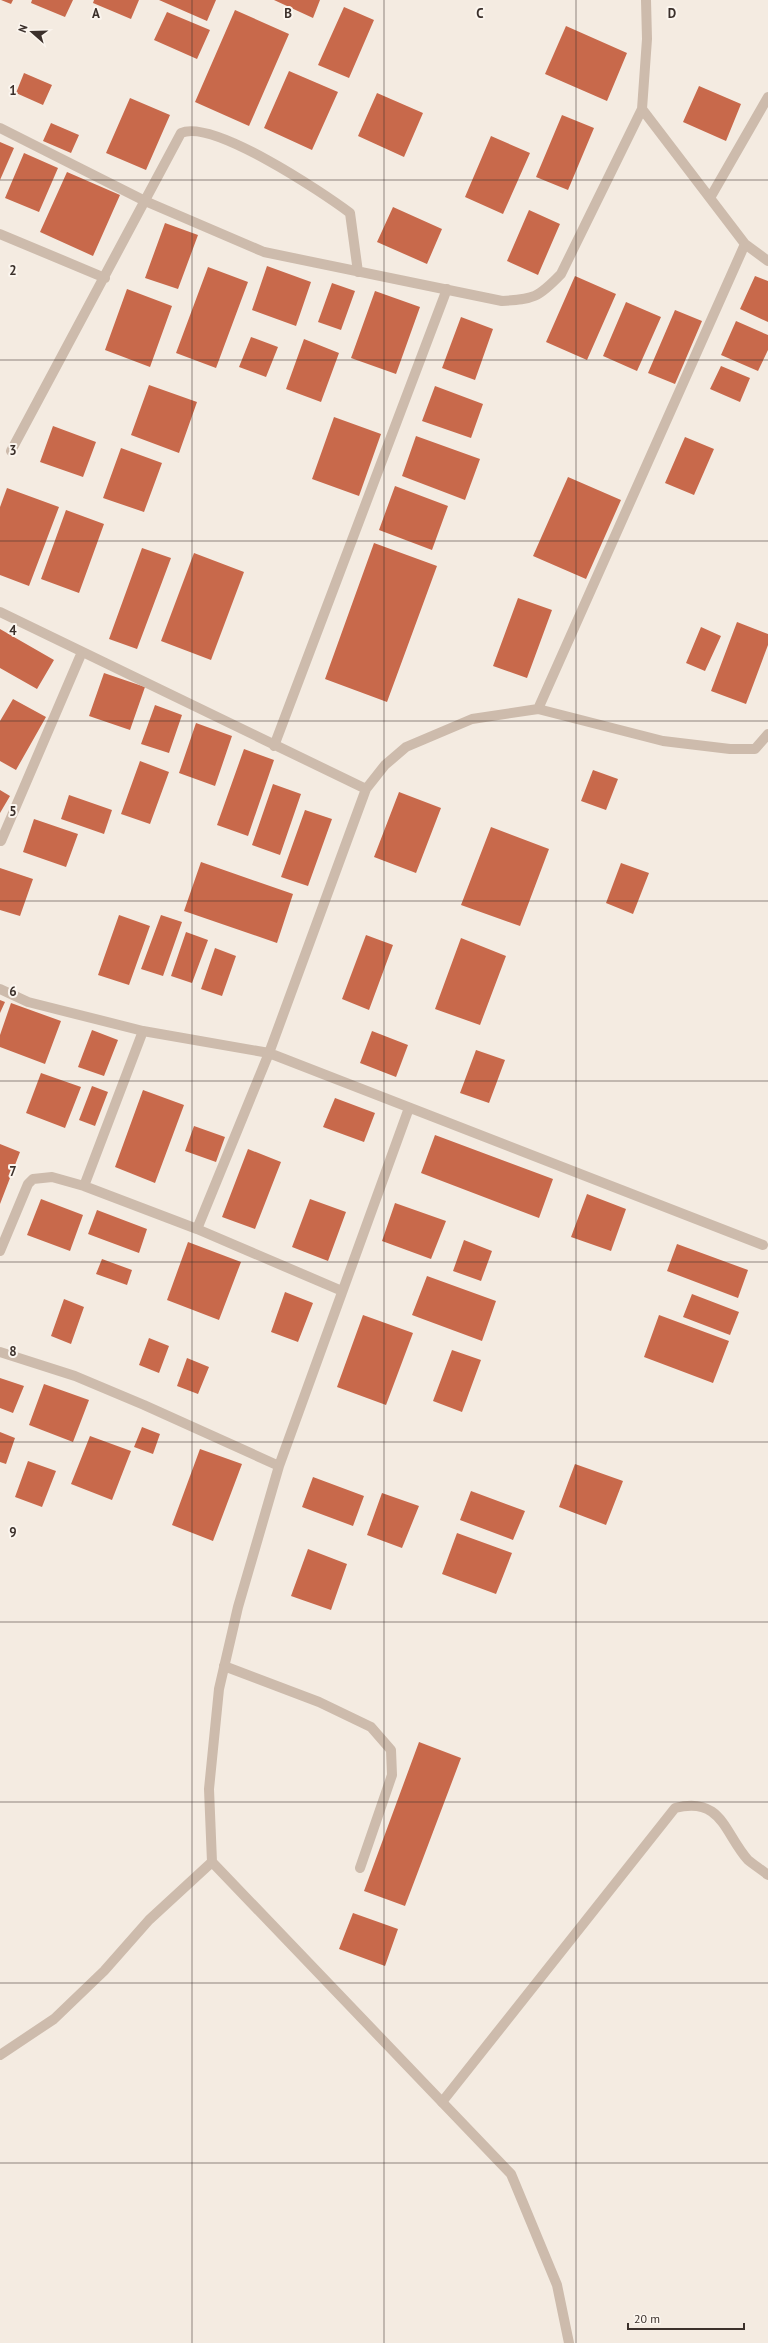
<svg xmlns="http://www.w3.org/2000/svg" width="768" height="2343" viewBox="0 0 768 2343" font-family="'PT Sans',sans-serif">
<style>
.building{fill:#c8694b}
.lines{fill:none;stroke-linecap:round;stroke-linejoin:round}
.service{stroke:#cdbbac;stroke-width:10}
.minor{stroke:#cdbbac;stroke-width:10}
.grid{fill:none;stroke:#3b302b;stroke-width:1;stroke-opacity:0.55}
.grid-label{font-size:13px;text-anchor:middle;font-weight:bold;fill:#3b302b;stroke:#fbf5ee;stroke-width:4;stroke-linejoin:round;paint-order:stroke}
</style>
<rect width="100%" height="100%" fill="#f4ebe1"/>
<path class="building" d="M1,0H13L11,4Z
M32,0H73L65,17L31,3Z
M94,0H139L131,19L93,3Z
M159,0H216L207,21Z
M274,0H320L313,18Z
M344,7L374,20L349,78L318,65Z
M235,10L289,34L249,126L195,102Z
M167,12L210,30L197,59L154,40Z
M566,26L627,53L607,101L545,74Z
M289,71L338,92L312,150L264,128Z
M24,73L52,85L43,105L16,93Z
M699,86L741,104L726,141L683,122Z
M377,93L423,113L404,157L358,136Z
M130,98L170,115L146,170L106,153Z
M562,115L594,128L568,190L536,177Z
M51,123L79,135L71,153L43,141Z
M491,136L530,153L503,214L465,197Z
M0,142L14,148L0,180Z
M24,153L58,168L39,212L5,198Z
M67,172L120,195L93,256L40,232Z
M393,207L442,229L427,264L377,242Z
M529,210L560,224L538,275L507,261Z
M165,223L198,235L178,289L145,278Z
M267,266L311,282L296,326L252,310Z
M208,267L248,282L216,368L176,353Z
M575,276L616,294L587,360L546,342Z
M755,276L768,281V322L740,309Z
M332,283L355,291L341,330L318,322Z
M127,289L172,306L150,367L105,350Z
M375,291L420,307L396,374L351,358Z
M626,302L661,317L637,371L603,356Z
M675,310L702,321L675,384L648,373Z
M461,317L493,329L475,380L442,368Z
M736,321L768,335V350L758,371L721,355Z
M251,337L278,347L266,377L239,367Z
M304,339L339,353L321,402L286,389Z
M721,366L750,378L740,402L710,389Z
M149,385L197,402L179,453L131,435Z
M435,386L483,404L471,438L422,421Z
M334,417L381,434L359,496L312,479Z
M53,426L96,442L83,477L40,462Z
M416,436L480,459L465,500L402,476Z
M685,437L714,449L694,495L665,483Z
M121,448L162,463L144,512L103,498Z
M568,477L621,500L586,579L533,556Z
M395,486L448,506L432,550L379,530Z
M7,488L59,507L29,586L0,575V507Z
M66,510L104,524L79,593L41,579Z
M374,543L437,566L387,702L325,679Z
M142,548L171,558L137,649L109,639Z
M194,553L244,572L211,660L161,641Z
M518,598L552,610L527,678L493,666Z
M737,622L768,634V645L746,704L711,691Z
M701,627L721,636L705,671L686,663Z
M0,629L54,660L37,689L0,668Z
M104,673L145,687L130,730L89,716Z
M13,699L46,717L16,770L0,761V721Z
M155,705L182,715L169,753L141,744Z
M196,723L232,736L215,786L179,773Z
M244,749L274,760L248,836L217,825Z
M140,761L169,772L150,824L121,814Z
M593,770L618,779L606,810L581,801Z
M273,784L301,794L280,855L252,845Z
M0,790L10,796L0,813Z
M399,792L441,808L416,873L374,857Z
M69,795L112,810L104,834L61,819Z
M305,810L332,819L308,886L281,877Z
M34,819L78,834L66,867L23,852Z
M491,827L549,849L520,926L461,905Z
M201,862L293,894L277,943L184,911Z
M621,863L649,873L633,914L606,903Z
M0,868L33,879L20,916L0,910Z
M119,915L150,926L129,985L98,975Z
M161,915L182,922L163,976L141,969Z
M186,932L208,940L192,983L171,976Z
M366,935L393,945L369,1010L342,999Z
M461,938L506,956L480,1025L435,1009Z
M215,948L236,956L222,996L201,989Z
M0,1000L5,1002L0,1013Z
M11,1003L61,1021L45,1064L0,1047V1035Z
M92,1030L118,1040L104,1076L78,1067Z
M372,1031L408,1045L396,1077L360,1063Z
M476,1050L505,1060L489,1103L460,1093Z
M41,1073L81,1087L65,1128L26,1113Z
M92,1086L108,1092L95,1126L79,1120Z
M143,1090L184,1105L155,1183L115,1167Z
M335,1098L375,1113L364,1142L323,1127Z
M194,1126L225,1137L216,1162L185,1151Z
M435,1135L553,1179L539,1218L421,1173Z
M0,1144L20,1152L0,1204Z
M248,1149L281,1162L255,1229L222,1217Z
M587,1194L626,1209L611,1251L571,1237Z
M41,1199L83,1215L70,1251L27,1235Z
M310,1199L346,1212L328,1261L292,1247Z
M395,1203L446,1221L431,1259L382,1241Z
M97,1210L147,1229L139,1253L88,1234Z
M464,1240L492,1251L481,1281L453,1271Z
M188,1242L241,1262L219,1320L167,1300Z
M677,1244L748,1270L738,1298L667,1271Z
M102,1259L132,1270L127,1285L96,1274Z
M427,1276L496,1301L482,1341L412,1315Z
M285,1292L313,1303L298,1342L271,1332Z
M692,1294L739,1312L730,1335L683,1317Z
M64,1299L84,1307L71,1344L51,1336Z
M363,1315L413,1333L386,1405L337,1387Z
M659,1315L729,1341L713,1383L644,1357Z
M149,1338L169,1346L159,1373L139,1365Z
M452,1350L481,1360L462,1412L433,1401Z
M187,1358L209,1367L198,1394L177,1386Z
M0,1378L24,1386L13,1413L0,1408Z
M44,1384L89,1400L73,1442L29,1425Z
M142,1427L160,1434L153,1454L134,1447Z
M0,1432L15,1438L6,1464L0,1462Z
M90,1436L131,1451L112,1500L71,1484Z
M200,1449L242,1464L213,1541L172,1525Z
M28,1461L56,1471L42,1507L15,1497Z
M575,1464L623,1481L606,1525L559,1507Z
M313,1477L364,1496L353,1526L302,1507Z
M471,1491L525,1511L513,1540L460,1520Z
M382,1493L419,1506L402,1548L367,1535Z
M457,1533L512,1553L496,1594L442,1574Z
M308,1549L347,1564L331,1610L291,1596Z
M419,1742L461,1758L405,1906L364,1891Z
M353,1913L398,1929L385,1966L339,1949Z"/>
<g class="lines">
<path class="service" d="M224,1666L319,1702L371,1727L391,1750L392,1775L360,1868
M442,2102L675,1808C722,1796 724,1833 748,1860C754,1865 762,1870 768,1875"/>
<path class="minor" d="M646,0L647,39L642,109L745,244L768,261
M0,128L145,201L264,252L502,301C534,299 538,298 561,274L642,109
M710,198L768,97
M0,234L105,278
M11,451L181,133C213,119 322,192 350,213L358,272
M0,612L366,789
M538,709L745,244
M274,746L447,289
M1,841L82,652
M0,989L28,1002L143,1031L269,1053L763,1245
M409,1108L279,1466L238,1607L219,1689L209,1789L212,1862L511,2174L557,2285L569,2343
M84,1186L143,1031
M197,1229L269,1053L366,789L385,765L406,747L472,719L538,709L663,741L730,749H755L768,734
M0,1251L28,1184L33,1179L52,1177L84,1186L197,1229L342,1291
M0,1352L75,1376L144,1405L279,1466
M0,2055L54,2019L104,1971L149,1920L212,1862"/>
</g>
<path class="grid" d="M192,0V2343M384,0V2343M576,0V2343M0,180H768M0,360H768M0,541H768M0,721H768M0,901H768M0,1081H768M0,1262H768M0,1442H768M0,1622H768M0,1802H768M0,1983H768M0,2163H768"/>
<g class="grid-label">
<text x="96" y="18">A</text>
<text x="288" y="18">B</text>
<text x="480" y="18">C</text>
<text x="672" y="18">D</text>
<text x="13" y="95">1</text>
<text x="13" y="275">2</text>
<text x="13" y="455">3</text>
<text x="13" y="635">4</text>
<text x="13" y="816">5</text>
<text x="13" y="996">6</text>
<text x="13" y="1176">7</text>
<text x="13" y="1356">8</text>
<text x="13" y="1537">9</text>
</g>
<g transform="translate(32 32) rotate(290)" stroke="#fbf5ee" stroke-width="3" paint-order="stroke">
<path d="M0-3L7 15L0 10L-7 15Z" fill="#3b302b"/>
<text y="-6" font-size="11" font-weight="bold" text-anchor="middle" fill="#3b302b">N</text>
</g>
<path d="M628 2323v6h116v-6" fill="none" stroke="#3b302b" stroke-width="2"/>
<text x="634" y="2323" font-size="12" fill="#3b302b" stroke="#fbf5ee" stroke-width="3" paint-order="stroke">20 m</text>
</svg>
